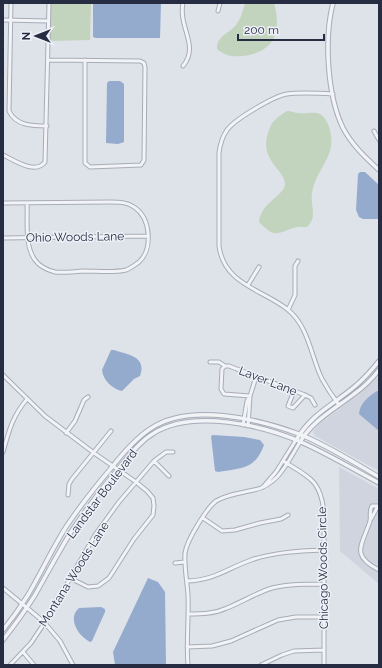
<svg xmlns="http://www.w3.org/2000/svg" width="382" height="668" viewBox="0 0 382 668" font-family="Raleway,sans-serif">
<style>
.built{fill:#d0d4df}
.green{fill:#c2d4be}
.water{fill:#95abcd}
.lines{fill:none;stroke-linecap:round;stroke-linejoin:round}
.minor-casing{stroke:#a7acb7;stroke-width:5}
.tertiary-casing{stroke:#a7acb7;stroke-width:5.5}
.minor{stroke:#f1f3f7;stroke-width:3}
.tertiary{stroke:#f1f3f7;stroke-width:3.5}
.labels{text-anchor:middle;stroke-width:3;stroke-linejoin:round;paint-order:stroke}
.street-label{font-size:12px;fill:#262d42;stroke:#eef1f7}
</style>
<rect width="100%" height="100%" fill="#dee2e9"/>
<path class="built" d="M379,376V471L315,436L313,432L319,424L354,398Z
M339,467L379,489V584L340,551Z"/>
<path class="green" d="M50,3H91L90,40L49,41Z
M245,3H274C282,31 275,52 243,56C233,57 225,56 217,49C217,35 229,34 236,25C241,19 243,10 245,3Z
M287,111C292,111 294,113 299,113C305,114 314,111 320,114C331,121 334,142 329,154C324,167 314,178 312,193C310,203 317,216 309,225C306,229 301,226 297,227C279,231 277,241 259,222C261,203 283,196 285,185C286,171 261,161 267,137C271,121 274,120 287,111Z"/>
<path class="water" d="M93,3H161L160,38H96L93,37Z
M109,81H120L124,84V142L118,144L106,143L107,83Z
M360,172H365L379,185V219H363L359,217L356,210L358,174Z
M111,350H114C128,355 147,356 140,376L134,379L122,391C112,389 103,380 102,370Z
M377,391L379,392V431L359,414C360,403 368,397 377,391Z
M213,435L244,437L260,440L264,445C255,470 241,468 218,472L215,471L211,436Z
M148,578L158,582L165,592L166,665H115L113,652Z
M101,607L105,609V612L92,641L90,642C78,636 67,618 79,608Z"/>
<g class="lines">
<defs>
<path id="minor" d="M11,3L9,111C16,126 33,126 47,126
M183,3C182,8 182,13 183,19C186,36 196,50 183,66
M218,11L220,3
M3,20L48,21
M48,60L140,61L144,63L145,67L144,160L141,165L90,167L85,163V60
M333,94C318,93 301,92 287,94C274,96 235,119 227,130C222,137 220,145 219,153V246C224,284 261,289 287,309C309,326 311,357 322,379C327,388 333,397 339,405
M374,131L379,140
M3,155C14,160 35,175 45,162L49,3
M3,203L111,202C119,202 127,202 134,207C151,218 153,249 139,262C135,265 131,268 126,270C113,273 97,271 83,271C74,272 64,273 55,272C47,270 40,267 35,260C24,245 28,220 27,203
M3,238L148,236
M248,285L259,267
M288,310L295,295V266L298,261
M210,362H219L225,366
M3,375L45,416L94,453L136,482L147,491L153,498L154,506L153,515L134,539L109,578L98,586L88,587L70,578
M294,391L288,406L293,408L305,395
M250,396L224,394L221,389L222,369L225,366H229L305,395L311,398L315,405
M243,425L247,401L250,396L256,377
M248,426L250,396
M66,433L75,421L84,400L88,397
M3,452C9,431 12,417 27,399
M154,461L169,476
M283,461C309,477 321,480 324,513V665
M263,487L276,472L296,440
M68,495L69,484L72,479L111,431
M379,506H372C369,511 371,516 370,521C362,546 350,555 379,570
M203,518L222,531L235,530L260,523L281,519L288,515
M371,519L378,506
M175,563L185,562
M187,581C215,580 226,569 251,560C275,552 299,551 324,550
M3,588L44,622L60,641L73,665
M188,614C201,614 214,614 227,608C242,602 256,593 272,588C289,584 306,584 324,584
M187,647L212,646L231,641L278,620L296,617H324
M23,652L34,665
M10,665L31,643L57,604L70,578L83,556L95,535L119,502L154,461L166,452H173
M188,665C186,642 189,618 188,595C187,581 184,566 185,553C187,540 206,509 216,501C228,494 241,493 254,490C279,485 288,461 300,442
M261,665L282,655L294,651L324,650"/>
<path id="tertiary" d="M333,3C324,38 327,95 343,128C352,145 365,157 379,170
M296,440C312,414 331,406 353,388C363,380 371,371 379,361
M300,442C313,420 335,409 354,394C364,387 372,379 379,370
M3,630C12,619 20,608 28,595C41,573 52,549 66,527C80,506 96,486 112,467C123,453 135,439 150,429C189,402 258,419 299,434C327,445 353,462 379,477
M3,640C14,626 25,611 35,595C47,574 58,553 71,532C87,508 105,484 124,462C133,451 142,440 154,433C193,409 262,425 301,442C328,454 353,469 379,483"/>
</defs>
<use href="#minor" class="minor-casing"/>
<use href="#tertiary" class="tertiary-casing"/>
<use href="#minor" class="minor"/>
<use href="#tertiary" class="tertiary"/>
</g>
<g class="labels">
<g class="street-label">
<text transform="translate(75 237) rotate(-1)" y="4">Ohio Woods Lane</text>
<text transform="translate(268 381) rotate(21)" y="4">Laver Lane</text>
<text transform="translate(102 494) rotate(-53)" y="4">Landstar Boulevard</text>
<text transform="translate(323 568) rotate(-91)" y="4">Chicago Woods Circle</text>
<text transform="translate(74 574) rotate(-58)" y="4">Montana Woods Lane</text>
</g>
</g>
<rect width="382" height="668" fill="none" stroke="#262d42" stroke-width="8"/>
<g transform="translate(36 36) rotate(270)" stroke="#eef1f7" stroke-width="3" paint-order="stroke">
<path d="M0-3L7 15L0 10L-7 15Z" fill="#262d42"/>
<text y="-6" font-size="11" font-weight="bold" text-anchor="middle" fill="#262d42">N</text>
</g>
<path d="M238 34v6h86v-6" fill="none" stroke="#262d42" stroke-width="2"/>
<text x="244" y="34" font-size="12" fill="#262d42" stroke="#eef1f7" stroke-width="3" paint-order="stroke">200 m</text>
</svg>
